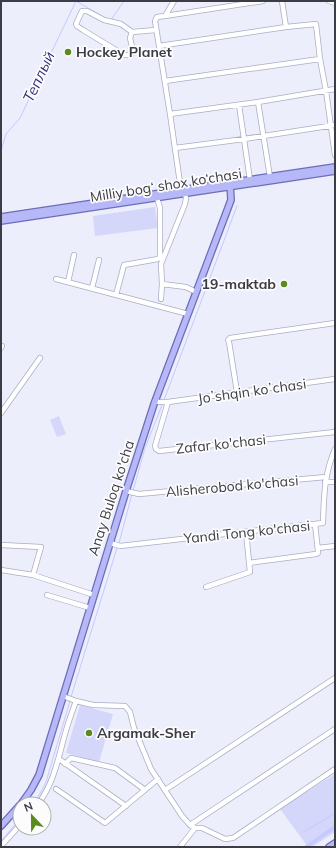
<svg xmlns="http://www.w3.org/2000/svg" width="336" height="848" viewBox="0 0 336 848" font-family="Mulish,sans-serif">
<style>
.green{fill:#d4d7fa}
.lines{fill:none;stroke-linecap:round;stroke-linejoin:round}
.stream{stroke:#c4c9ff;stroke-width:1}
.canal{stroke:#c4c9ff;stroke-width:3.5}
.minor-casing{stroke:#abadc4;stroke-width:6}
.major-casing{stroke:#6c6db7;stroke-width:8}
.minor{stroke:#fff;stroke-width:4.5}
.major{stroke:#b7b8f8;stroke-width:5.5}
.poi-dot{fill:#5b8b20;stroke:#fcfcfc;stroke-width:1.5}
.labels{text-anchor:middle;stroke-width:3.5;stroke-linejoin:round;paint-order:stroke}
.poi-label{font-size:14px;font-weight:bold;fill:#3b3c45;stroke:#fcfcfc;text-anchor:start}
.street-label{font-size:14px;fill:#3b3c45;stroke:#fcfcfc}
.water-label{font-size:15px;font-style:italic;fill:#342e7a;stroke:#fcfcfc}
</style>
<rect width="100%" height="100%" fill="#eceefc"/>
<path class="green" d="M155,207L158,228L95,236L93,216Z
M59,416L66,434L57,437L50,420Z
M80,705L113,714L99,762L66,753Z
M335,774V832L312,847H308L280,809Z"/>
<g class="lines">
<path class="stream" d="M76,1L105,18
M111,20L124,1
M1,151L6,134L20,118L76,1
M164,400L237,206
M133,491L145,448L162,405
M119,543L132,494
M71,697L117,548
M33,804L41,792L46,782L70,701
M304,832L335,813
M1,841L20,819"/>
<path class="canal" d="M306,847L335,827"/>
<defs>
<path id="minor" d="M174,1L165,16L157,17L155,21L170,114L181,190
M282,1L286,27L316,24L320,59L326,91L335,155
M329,1L335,3
M165,16L263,1
M132,32L130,38L133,51L131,55H124L83,30L77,26L76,24L82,11H87L104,20L121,24L132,32L156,30
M159,46L286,27
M165,81L320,59
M258,102L270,177
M239,105L250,180
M170,114L258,102L335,89
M175,148L244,139L335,125
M56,279L188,314
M68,282L74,255
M162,284L186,287L196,292
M92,288L99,260
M116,295L124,265L158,259L160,257V208L157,198
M161,299L162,284L161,264L185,204L186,198L185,194
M1,346H2L1,348
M237,392L229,342L228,340L230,338L335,323
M155,401L159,402H168L335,379
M168,402L155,446L156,449L159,451L335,432
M1,413L40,358
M325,482H335
M126,491L139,494L326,477
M110,543L120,546L323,523C324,496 324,475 335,449
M1,545L41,547L33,575
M318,548L335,546
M249,563L316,554L318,553V551L315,524
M1,570L33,575L94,595
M206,587L250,572L246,532
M47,595L90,608
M63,696L76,701L93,705L125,706L130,712L134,728L151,769L182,816L190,825L195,828L180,847
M59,759L126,806
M65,764L71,758L115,768L145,790
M56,789L105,823L158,779
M165,790L335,678
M38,804C54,783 58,759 65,734C68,723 72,712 76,701
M190,825L335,729
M195,828H202L225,839L233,838L335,769
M1,846L20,825"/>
<path id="major" d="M1,217L335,167
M1,221L335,171
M21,804L31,790L39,775L126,491L154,404L231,200L230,183
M1,826L20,805
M329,847L335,843"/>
</defs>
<use href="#minor" class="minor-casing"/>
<use href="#major" class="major-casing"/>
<use href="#minor" class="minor"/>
<use href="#major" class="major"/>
</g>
<g class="poi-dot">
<circle cx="68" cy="52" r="4"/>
<circle cx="284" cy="284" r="4"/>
<circle cx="89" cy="733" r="4"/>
</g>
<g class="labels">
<g class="poi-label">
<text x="76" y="57">Hockey Planet</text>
<text x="276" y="289" text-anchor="end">19-maktab</text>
<text x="97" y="738">Argamak-Sher</text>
</g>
<g class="street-label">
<text transform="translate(166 185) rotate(-9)" y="5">Milliy bog‘ shox ko‘chasi</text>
<text transform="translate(252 391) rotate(-8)" y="5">Joʼshqin koʼchasi</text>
<text transform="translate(221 444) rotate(-6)" y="5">Zafar ko'chasi</text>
<text transform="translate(232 486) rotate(-5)" y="5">Alisherobod ko'chasi</text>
<text transform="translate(111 498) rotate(-72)" y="5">Anay Buloq ko'cha</text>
<text transform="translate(247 532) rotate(-6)" y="5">Yandi Tong ko'chasi</text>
</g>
<g class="water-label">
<text transform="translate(39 77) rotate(-65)" y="5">Теплый</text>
</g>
</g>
<rect width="336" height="848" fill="none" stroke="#3b3c45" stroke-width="4"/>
<g transform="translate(32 816) rotate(338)"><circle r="19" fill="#fcfcfc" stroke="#afafb3"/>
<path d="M0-3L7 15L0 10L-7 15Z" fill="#5b8b20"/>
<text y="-6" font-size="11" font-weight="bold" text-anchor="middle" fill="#3b3c45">N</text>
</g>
</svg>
